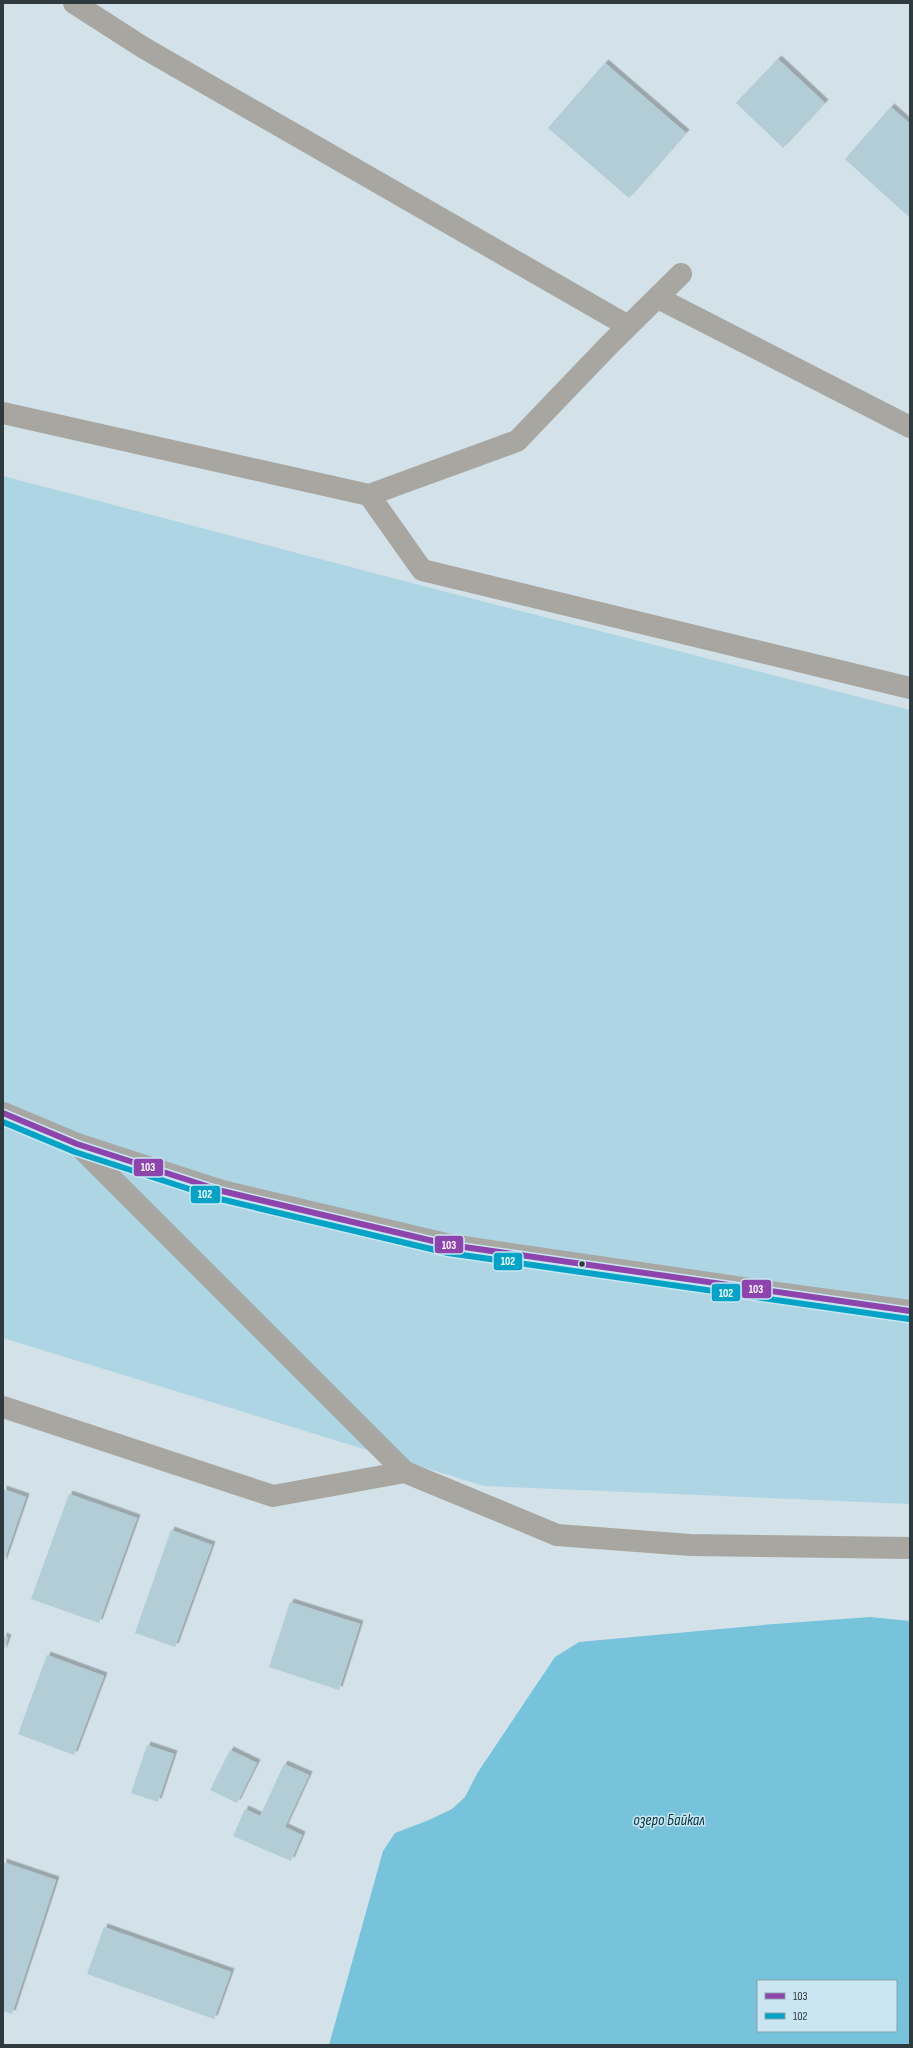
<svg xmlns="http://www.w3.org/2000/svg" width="913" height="2048" viewBox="0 0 913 2048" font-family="'Sofia Sans Condensed',sans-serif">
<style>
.green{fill:#aed5e3}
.water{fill:#77c3db;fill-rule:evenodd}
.building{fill:#b2cdd5;filter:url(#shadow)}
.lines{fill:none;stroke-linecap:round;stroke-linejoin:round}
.minor{stroke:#a8a6a1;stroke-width:22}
.major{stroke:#a7a8a4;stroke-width:22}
.bus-1-casing{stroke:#c9e6f1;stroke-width:9}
.bus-2-casing{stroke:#c9e6f1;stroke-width:9}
.bus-1{stroke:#8e44ad;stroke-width:6}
.bus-2{stroke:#02a3c7;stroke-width:6}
.bus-dot{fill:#2e3a3e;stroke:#c9e6f1;stroke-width:1.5}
.labels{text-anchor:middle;stroke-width:3;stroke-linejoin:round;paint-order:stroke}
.water-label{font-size:16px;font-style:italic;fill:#023441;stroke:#c9e6f1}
.line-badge{stroke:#c9e6f1;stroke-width:1.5}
.badge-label{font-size:11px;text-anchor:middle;font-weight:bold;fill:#fff}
</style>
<defs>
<filter id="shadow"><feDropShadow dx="3.5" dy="-3.5" stdDeviation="0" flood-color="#0004"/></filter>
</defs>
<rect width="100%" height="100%" fill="#d2e2e8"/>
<path class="green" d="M3,476L450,593L910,710V1504L484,1486L3,1338Z"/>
<path class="water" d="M870,1617L910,1621V2045H329L383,1851L395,1833L429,1820L452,1809L465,1797L478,1772L555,1657L579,1642L774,1624ZM758,1981H896V2031H758Z"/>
<path class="building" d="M778,59L825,103L783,148L736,103Z
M605,63L686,133L629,198L548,128Z
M891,107L910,124V218L845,159Z
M3,1489L26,1497L3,1564Z
M69,1494L137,1518L99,1623L31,1599Z
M171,1530L212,1545L175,1647L135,1633Z
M290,1602L360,1624L339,1690L269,1667Z
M3,1636L8,1638L3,1652Z
M47,1655L104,1676L74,1755L18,1734Z
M147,1745L174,1754L158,1802L131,1793Z
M230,1750L257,1763L237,1803L210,1790Z
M284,1764L309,1775L285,1827L302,1835L291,1861L233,1836L245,1809L260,1816Z
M3,1862L56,1880L12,2014L3,2011Z
M104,1927L231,1972L214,2019L87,1974Z"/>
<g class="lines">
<path class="minor" d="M74,3L144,48L628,326
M658,298L910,427
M3,413L369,495L517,441L609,345L681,274
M369,495L422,570L910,688
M77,1144L405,1472L557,1535L690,1545L910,1548
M3,1407L273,1496L405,1472"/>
<path class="major" d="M3,1113L77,1144L222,1191L450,1245L791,1295L910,1311"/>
<defs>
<path id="bus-1" d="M3,1113L77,1144L222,1191L450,1245L910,1311"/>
<path id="bus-2" d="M3,1122L75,1152L220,1199L448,1253L909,1319"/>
</defs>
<use href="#bus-1" class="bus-1-casing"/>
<use href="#bus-2" class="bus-2-casing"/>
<use href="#bus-1" class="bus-1"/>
<use href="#bus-2" class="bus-2"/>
</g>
<circle class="bus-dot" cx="582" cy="1264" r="3.5"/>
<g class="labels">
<g class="water-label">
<text x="669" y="1825">озеро Байкал</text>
</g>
</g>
<g class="line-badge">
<rect x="133" y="1158" width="31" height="19" rx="4" fill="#8e44ad"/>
<rect x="190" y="1185" width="31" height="19" rx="4" fill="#02a3c7"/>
<rect x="434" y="1235" width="30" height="19" rx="4" fill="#8e44ad"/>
<rect x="493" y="1252" width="30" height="19" rx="4" fill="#02a3c7"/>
<rect x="741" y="1279" width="31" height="20" rx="4" fill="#8e44ad"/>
<rect x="711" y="1283" width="30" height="19" rx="4" fill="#02a3c7"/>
</g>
<g class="badge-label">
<text x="148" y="1171">103</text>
<text x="205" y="1198">102</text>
<text x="449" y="1249">103</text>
<text x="508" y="1265">102</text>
<text x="756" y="1293">103</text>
<text x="726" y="1297">102</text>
</g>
<rect width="913" height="2048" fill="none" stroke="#2e3a3e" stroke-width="8"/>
<rect x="757" y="1980" width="140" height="52" fill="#c9e6f1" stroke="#8ba1a9"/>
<rect x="765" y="1993" width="20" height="6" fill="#8e44ad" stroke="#8ba1a9"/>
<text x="793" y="2000" font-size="12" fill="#2e3a3e">103</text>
<rect x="765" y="2013" width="20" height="6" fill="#02a3c7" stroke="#8ba1a9"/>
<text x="793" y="2020" font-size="12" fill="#2e3a3e">102</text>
</svg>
